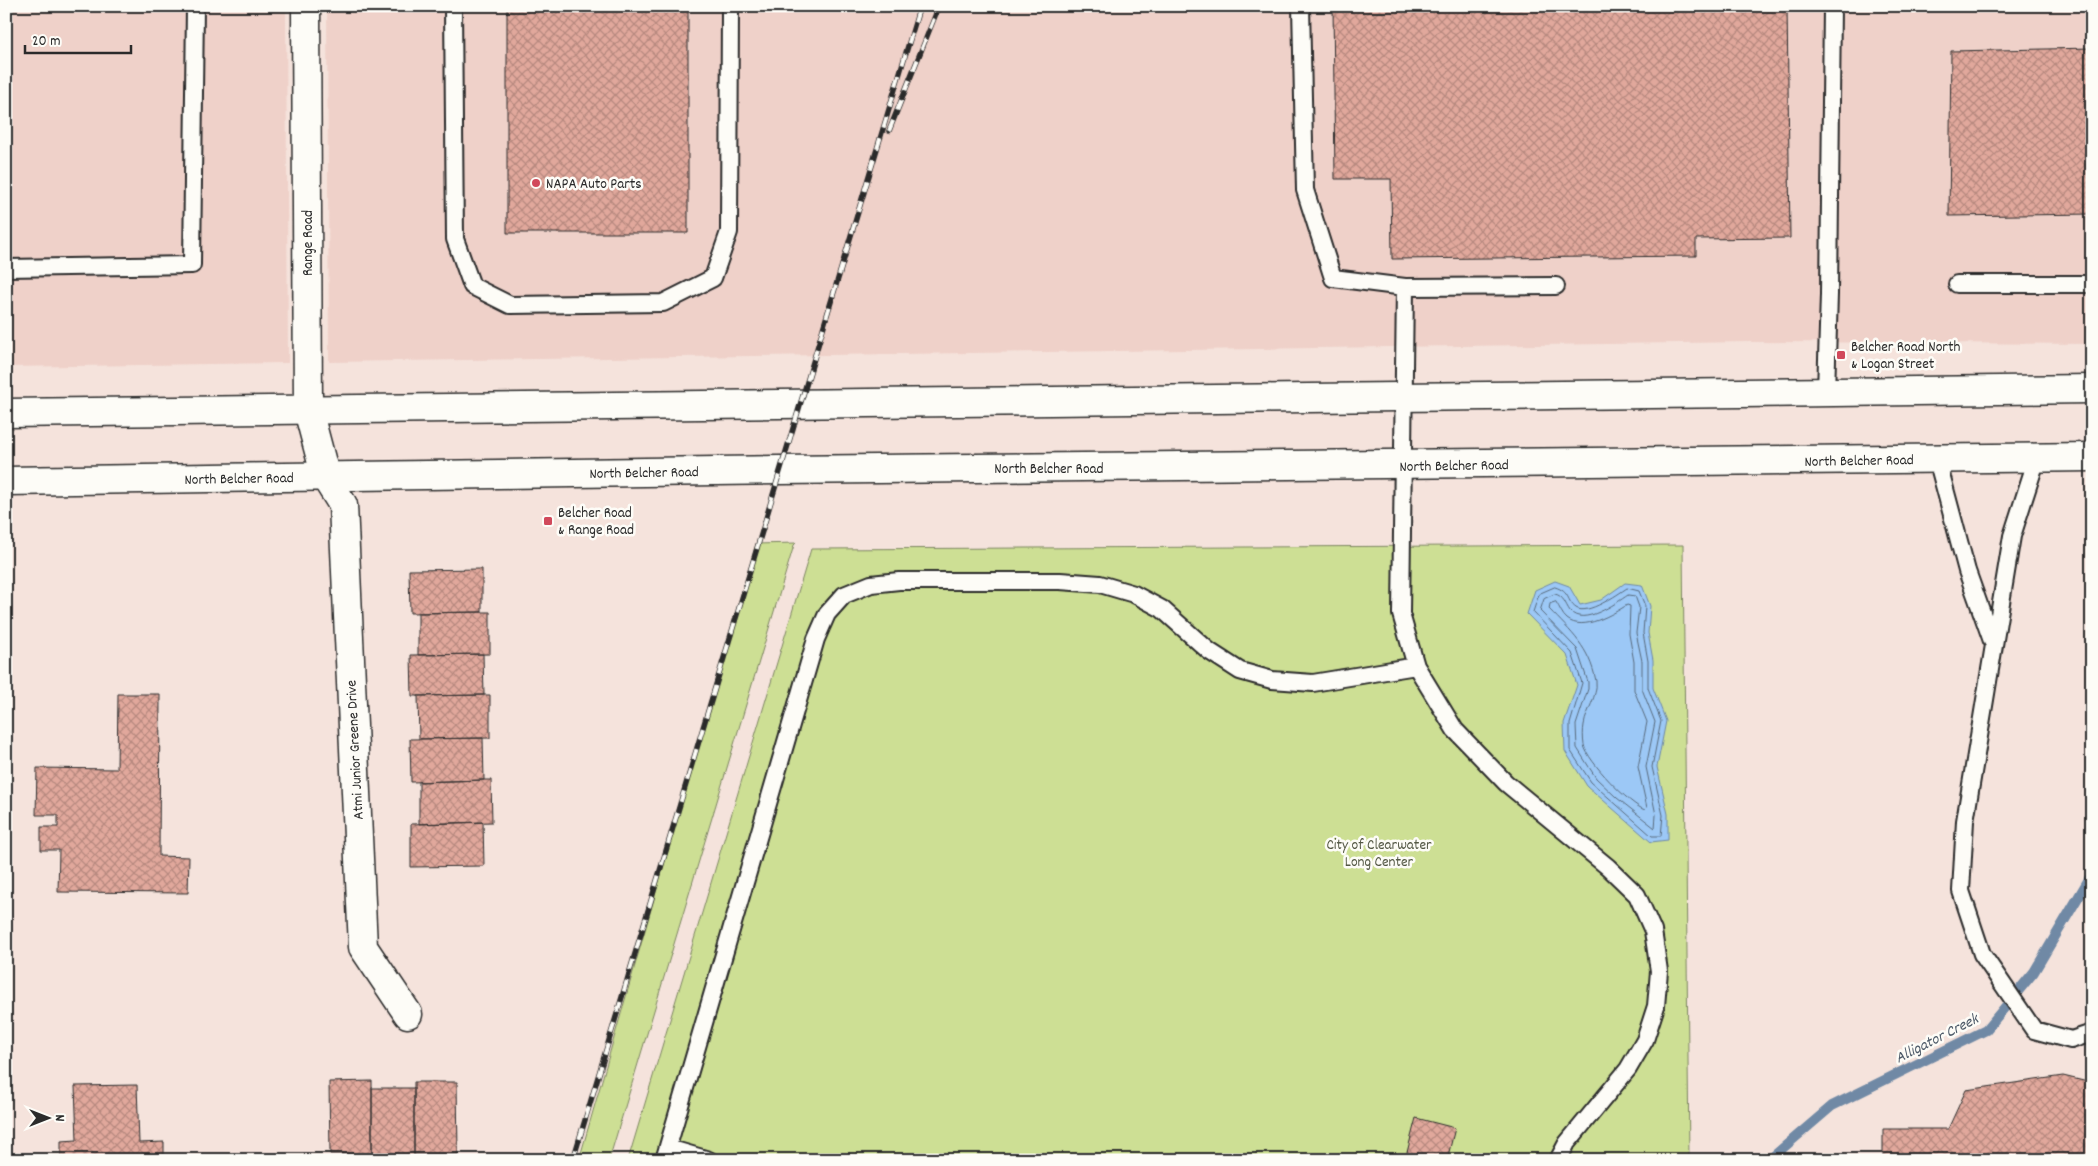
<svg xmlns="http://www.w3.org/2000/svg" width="2098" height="1166" viewBox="0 0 2098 1166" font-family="Dekko,sans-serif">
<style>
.built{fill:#efd1c9}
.park{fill:#cddf94;stroke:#7c8560}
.water{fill:#9cc8f6;stroke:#6f89a5}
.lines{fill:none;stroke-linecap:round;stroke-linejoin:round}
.shore{stroke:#586a7c;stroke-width:1}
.stream{stroke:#6f89a5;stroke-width:10}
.building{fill:url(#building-cross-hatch);stroke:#2b2b2b}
.lane-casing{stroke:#2b2b2b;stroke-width:20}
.street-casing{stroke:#2b2b2b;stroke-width:31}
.secondary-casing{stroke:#2b2b2b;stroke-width:31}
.lane{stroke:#fdfcf7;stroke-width:16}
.street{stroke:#fdfcf7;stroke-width:28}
.secondary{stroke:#fdfcf7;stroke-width:28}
.rail-casing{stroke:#2b2b2b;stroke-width:5.5}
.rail{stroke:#fdfcf7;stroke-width:4;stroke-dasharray:11;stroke-linecap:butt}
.poi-dot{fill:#d1495b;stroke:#fdfcf7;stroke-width:2}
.labels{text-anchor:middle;stroke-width:5;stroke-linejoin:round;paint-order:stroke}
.poi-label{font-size:15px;fill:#2b2b2b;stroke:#fdfcf7;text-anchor:start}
.street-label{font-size:15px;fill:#2b2b2b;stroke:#fdfcf7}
.park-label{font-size:15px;fill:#545845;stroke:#fdfcf7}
.water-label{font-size:16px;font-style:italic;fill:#4d5a68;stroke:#fdfcf7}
</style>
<defs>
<pattern id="building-cross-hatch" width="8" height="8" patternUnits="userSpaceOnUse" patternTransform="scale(1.25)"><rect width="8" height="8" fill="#e1a89c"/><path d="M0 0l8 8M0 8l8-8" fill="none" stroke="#b7897f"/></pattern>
</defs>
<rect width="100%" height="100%" fill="#f5e3dc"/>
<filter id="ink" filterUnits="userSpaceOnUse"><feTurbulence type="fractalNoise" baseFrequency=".02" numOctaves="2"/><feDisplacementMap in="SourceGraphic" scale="10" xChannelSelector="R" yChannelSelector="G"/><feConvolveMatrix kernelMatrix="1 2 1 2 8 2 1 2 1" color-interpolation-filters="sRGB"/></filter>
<g filter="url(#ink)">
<path class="built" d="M6,6H286L288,363L6,367Z
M327,6H2092V344L1751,342L329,362Z"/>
<path class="park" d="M796,543L794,545L609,1160H579L756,544Z
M1683,545L1689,1160H628L811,549Z"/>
<path class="water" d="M1555,581L1569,586L1580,605L1601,600L1625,583L1642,585L1650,606L1648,633L1653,660V688L1666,721L1657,767L1668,814V840L1651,842L1587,786L1565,751L1564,723L1577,685L1567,655L1527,614L1535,590Z"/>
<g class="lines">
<path class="shore" d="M1555,587C1571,592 1566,601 1576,608C1587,616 1618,594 1627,588L1639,591L1645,606L1643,633L1648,661V688L1661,721L1652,767L1663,815L1661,836H1652L1591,782L1570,750V724L1582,683L1572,653L1533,612L1539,594Z
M1555,594C1564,596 1565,604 1570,611C1583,627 1616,603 1628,595L1635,596L1639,607L1636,633L1642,661V689L1655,722L1646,767L1656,815L1655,828L1617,798L1596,778L1577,748L1576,725L1588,689V682L1577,649L1540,611L1544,599Z
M1556,602C1560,608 1562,615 1567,619C1583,632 1613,614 1627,605L1630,606L1629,634L1634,662V690L1647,722L1638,767L1647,808L1645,810C1630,805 1587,761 1584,745C1583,739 1583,730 1584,725C1586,711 1598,696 1596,681C1589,647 1572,633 1549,609L1550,604Z"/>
<path class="stream" d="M1769,1160L1832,1106L1986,1030L2034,972L2092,874"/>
</g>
<path class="building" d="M507,6H688V233H507Z
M1333,6H1787L1790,238L1696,239V256L1392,259L1391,179H1335Z
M2092,48V214L1949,216L1951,51Z
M482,569V612L410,613L409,570Z
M482,612H490V654L418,655V613Z
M483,654L484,695L412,696L411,655Z
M118,694H160L159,856L189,857L188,893L58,892L59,850H41V827H58V815H36L37,768L117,769Z
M484,695H490V738L419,739L418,696Z
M483,738L484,780L411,782L410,739Z
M484,780H491L492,822L419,824V782Z
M483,822L484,866L411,867V824Z
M2063,1076L2092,1083V1160H1883V1129H1948L1966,1090Z
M372,1081V1154H330L329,1082Z
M414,1082H457L458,1154L414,1155Z
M137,1085L139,1143L164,1142V1160H61V1141L77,1140L75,1086Z
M372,1088H414V1160H372Z
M1416,1118L1455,1128L1447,1160H1405Z"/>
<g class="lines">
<defs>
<path id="lane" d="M453,6L455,239L472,286L510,305L663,303L713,278L729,232L730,6
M1301,6L1305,190L1333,278L1405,287L1401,614L1416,666L1455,730L1506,783L1608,867L1637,895L1653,931L1659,971L1656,1006L1645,1040L1628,1069L1567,1143L1558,1160
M6,268L192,265L195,6
M1957,284H2092
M1405,287L1556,286
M1826,392L1829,294L1832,6
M2037,458L2012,536L1965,821L1961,891L1982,954L2034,1030L2071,1040L2092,1033
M1937,459L1967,571L1992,641
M668,1148L709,1160
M664,1160L816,639L827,614L844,595L871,584L899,581H1060L1100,584L1134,594L1162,609L1209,651L1240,671L1272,680L1313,683L1416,666"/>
<path id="street" d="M306,6L308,410L326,478L343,505L363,947L408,1014"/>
<path id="secondary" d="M6,413L2092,389
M6,481L780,470L2092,457"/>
</defs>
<use href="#lane" class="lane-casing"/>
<use href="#street" class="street-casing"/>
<use href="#secondary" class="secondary-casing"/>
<use href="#lane" class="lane"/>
<use href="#street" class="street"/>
<use href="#secondary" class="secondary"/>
<defs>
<path id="rail" d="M889,131L939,6
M573,1160L920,6"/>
</defs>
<use href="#rail" class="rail-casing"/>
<use href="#rail" class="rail"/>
</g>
</g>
<g class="poi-dot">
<circle cx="536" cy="183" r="5"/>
<rect x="1836" y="350" width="10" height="10" rx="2.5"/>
<rect x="543" y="516" width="10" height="10" rx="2.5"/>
</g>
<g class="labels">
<g class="poi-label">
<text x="546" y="188">NAPA Auto Parts</text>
<text x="1851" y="351">Belcher Road North<tspan x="1851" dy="17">&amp; Logan Street</tspan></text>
<text x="558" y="517">Belcher Road<tspan x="558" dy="17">&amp; Range Road</tspan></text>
</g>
<g class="street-label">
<text transform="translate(307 243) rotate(-90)" y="5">Range Road</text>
<text transform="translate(1859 460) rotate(-1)" y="5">North Belcher Road</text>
<text transform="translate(1454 465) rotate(-1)" y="5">North Belcher Road</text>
<text x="1049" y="473">North Belcher Road</text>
<text transform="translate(644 472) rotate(-1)" y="5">North Belcher Road</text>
<text transform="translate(239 478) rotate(-1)" y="5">North Belcher Road</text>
<text transform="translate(354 750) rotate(-93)" y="5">Atmi Junior Greene Drive</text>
</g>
<g class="park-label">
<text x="1379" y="849">City of Clearwater<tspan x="1379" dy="17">Long Center</tspan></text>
</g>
<g class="water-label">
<text transform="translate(1936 1037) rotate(-27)" y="6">Alligator Creek</text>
</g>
</g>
<rect width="2098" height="1166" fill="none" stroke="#fdfcf7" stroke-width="25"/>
<rect x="12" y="12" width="2073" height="1141" fill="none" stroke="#2b2b2b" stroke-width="2" filter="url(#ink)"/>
<g transform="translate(48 1118) rotate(90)" stroke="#fdfcf7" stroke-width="4" paint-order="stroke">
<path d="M0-4L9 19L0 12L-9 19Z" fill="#2b2b2b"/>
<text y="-8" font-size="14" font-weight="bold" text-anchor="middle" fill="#2b2b2b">N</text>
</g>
<path d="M25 45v8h106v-8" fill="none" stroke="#2b2b2b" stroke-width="2.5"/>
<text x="32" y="45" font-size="15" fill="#2b2b2b" stroke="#fdfcf7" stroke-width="4" paint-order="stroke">20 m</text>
</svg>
